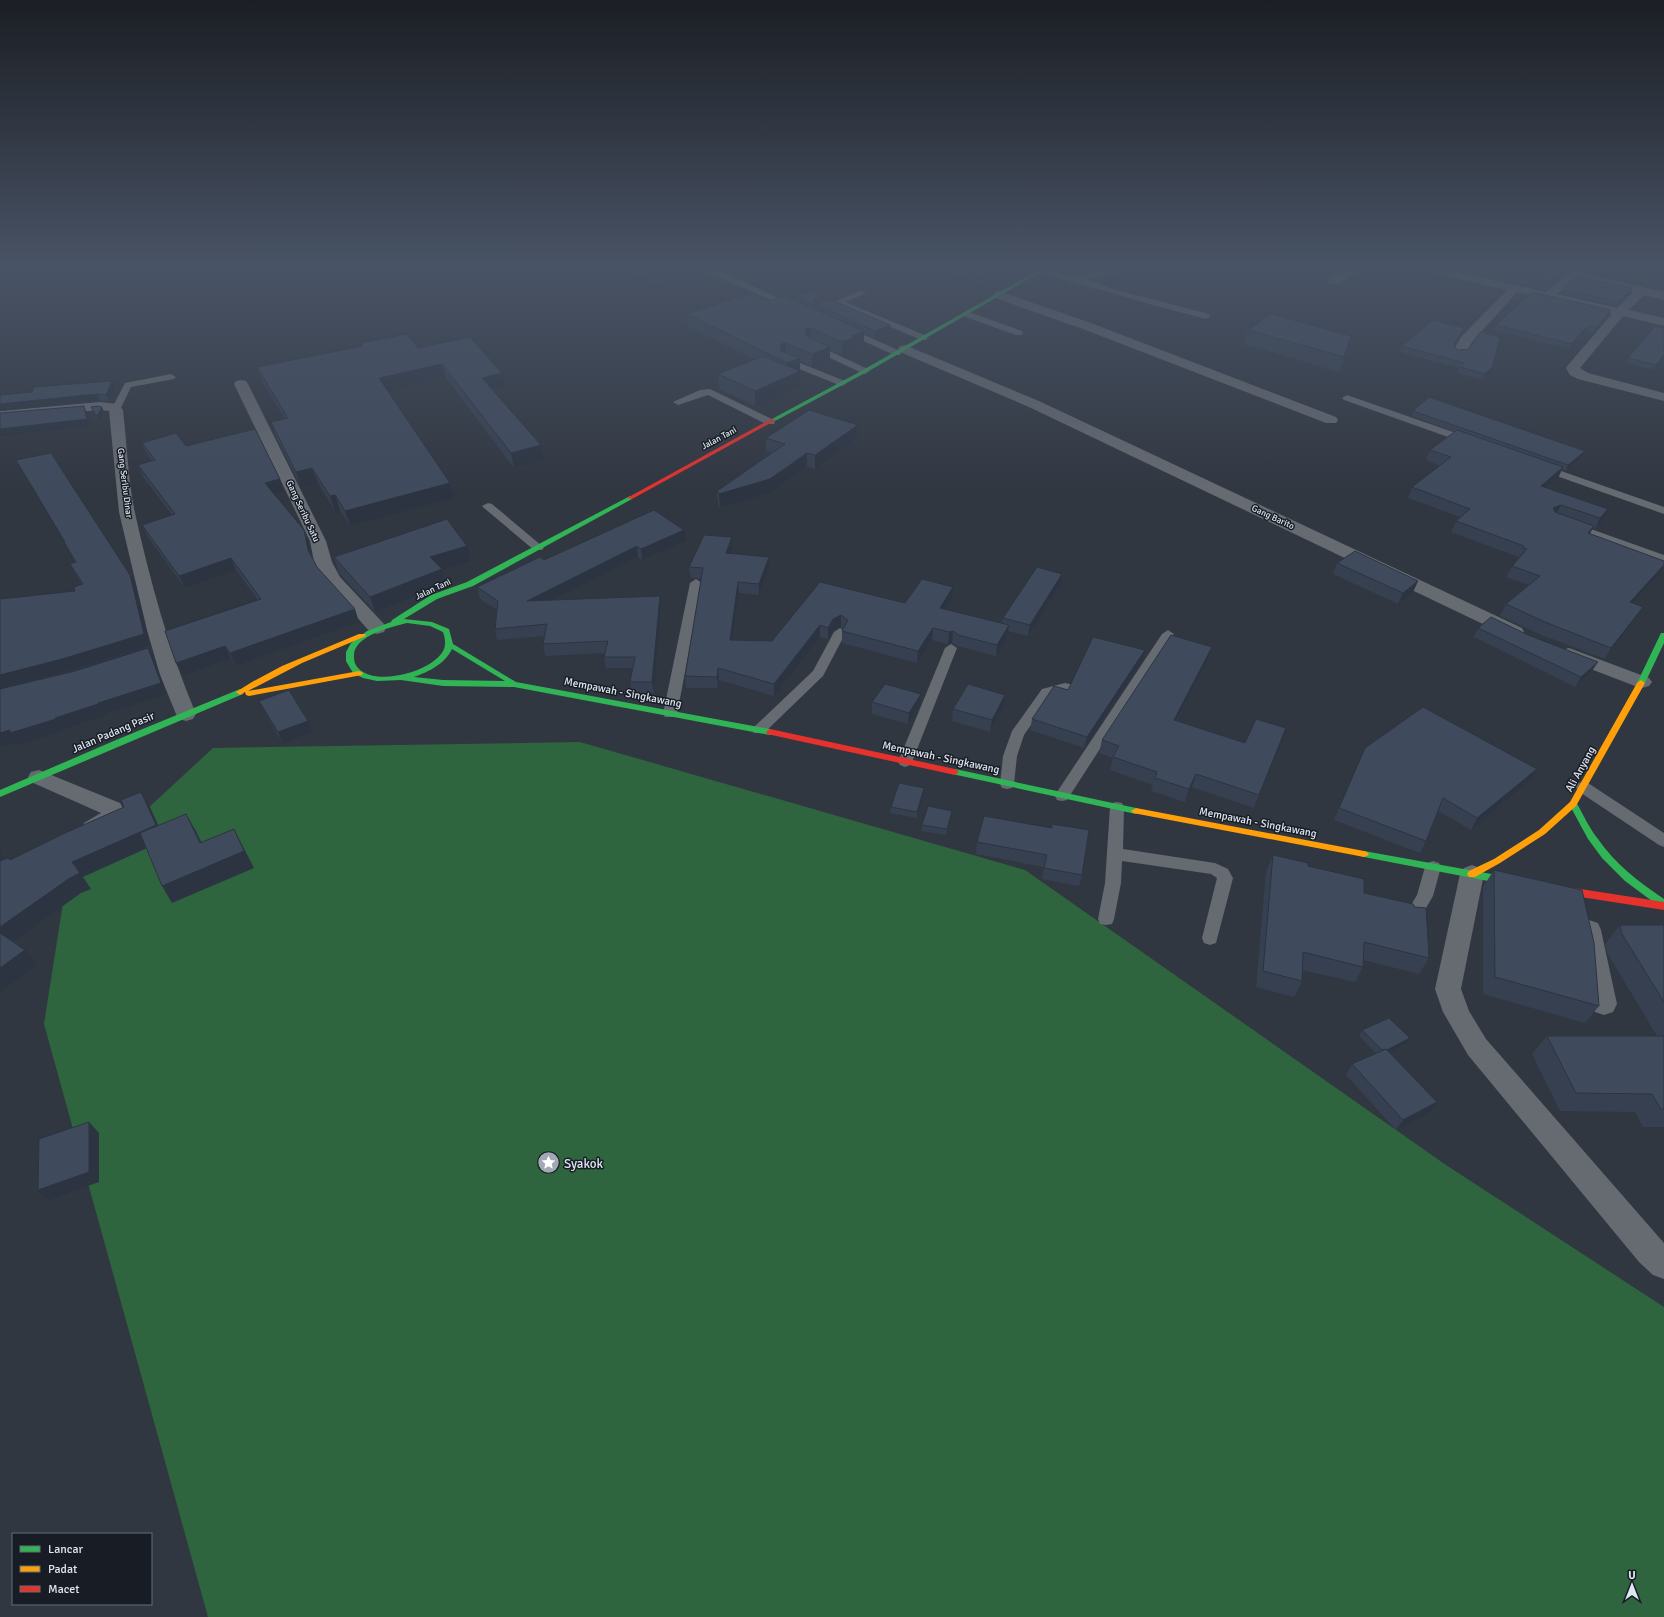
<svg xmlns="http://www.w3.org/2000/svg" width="1664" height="1617" viewBox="0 0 1664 1617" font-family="Signika,sans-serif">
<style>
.green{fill:#2e653e}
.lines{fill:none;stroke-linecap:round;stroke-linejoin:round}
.lane{fill:#666a71;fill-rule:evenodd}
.street{fill:#666a71;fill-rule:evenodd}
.fast{fill:#30b455;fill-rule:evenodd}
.slow{fill:#ff9f0a;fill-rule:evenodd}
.jam{fill:#e5322d;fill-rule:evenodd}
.wall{fill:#364050}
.shaded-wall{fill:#2c3441}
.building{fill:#3f4b5d;stroke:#2c3441}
.labels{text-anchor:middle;stroke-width:3;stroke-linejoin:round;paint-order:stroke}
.far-street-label{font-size:9px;fill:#dee6f0;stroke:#181d25}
.street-label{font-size:11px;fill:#dee6f0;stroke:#181d25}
.near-poi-label{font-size:13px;fill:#dee6f0;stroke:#181d25;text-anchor:start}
</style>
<rect width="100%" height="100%" fill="#313741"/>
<path class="green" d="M580,742L1025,870L1446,1165L1664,1307V1617H208L44,1024L66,884L213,748Z"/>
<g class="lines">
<path class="lane" d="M1578,265H1587L1575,277H1569V273Z
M705,267H711L798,307L794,310L791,309L705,271Z
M1038,269L1073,276L1119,270V274H1116L1084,279L1117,290L1209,314L1210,316L1206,319C1150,305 1094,287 1038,273Z
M860,291L867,293L845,302L927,336V340H921L834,302Z
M966,311L1022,331L1023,333L1022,335H1016L963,316L962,314Z
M847,327L900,351L901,353L900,355H894L844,332V328Z
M812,343L868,369L870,371L865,374L862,373L809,348V344Z
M785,357L845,381L847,383L842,386L839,385L782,362V358Z
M171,374L176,377L174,379L131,387L119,412H113L111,410L125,383Z
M710,389L774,420L775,422L774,424H766L708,395L678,405L673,402L700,390Z
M1347,395L1473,439L1474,441L1469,444L1465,443L1344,400L1342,398Z
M1541,464L1664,507V514L1537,469L1536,467Z
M488,503L492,504L542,546L544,548L542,550H534L484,508L482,506Z
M1571,522L1664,555V563L1567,527L1565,525Z
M696,579L702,583L677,714L675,717H665L663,714L690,583Z
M840,628L846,632L823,676L764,733H754L752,730L754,727L813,671L834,632Z
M1168,630L1174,634L1067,800L1062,801L1057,800L1055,796L1057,792L1162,634Z
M951,644L957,648L912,762L910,765L905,767L900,765L898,762L945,648Z
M1065,683L1070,684L1072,687L1070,690L1052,695L1024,735L1017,756L1014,784L1012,788L1007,789L1002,788L1000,784L1003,756L1012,731L1042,689Z
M1583,782L1588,783L1664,833V847L1659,845L1578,791L1576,787L1578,783Z
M1117,802L1122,803L1124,807L1123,849L1215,863L1228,869L1233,878L1216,943L1210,945L1204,943L1202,938L1217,878L1211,874L1122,861L1121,883L1114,919L1112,924L1106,925L1100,924L1098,919L1105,883L1110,807L1112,803Z
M1433,861L1439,863L1441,867L1433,896L1418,922L1412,923L1406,922L1404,917L1417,895L1425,867L1427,863Z"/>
<path class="street" d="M1352,265H1367L1338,284H1330L1328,281L1330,278Z
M1406,265H1428L1546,292L1568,273L1572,271L1664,292V300L1644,295L1629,310L1664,318V326L1623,316L1580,368L1588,373L1664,393V401L1578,379L1570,375L1566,368L1568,365L1612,314L1517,292L1472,342L1465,354H1455L1453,351L1461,337L1507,290L1412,268ZM1574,279L1633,292L1617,308L1557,294Z
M999,291L1091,323L1336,417L1338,420L1336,423H1326L1083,329L995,298L993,295L995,292Z
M905,345L1039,401L1522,628L1524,632L1522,636L1515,638L1508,636L1029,407L900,352L898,349L900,346Z
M241,380L246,381L248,384L326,541L332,562L340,577L384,624L386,628L384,632L377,634L370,632L323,579L314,562L310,541L234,384L236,381Z
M100,402L118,404L123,410C127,444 128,480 135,513C150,581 169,650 196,714L193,719L186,721L179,719L176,714L160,675L147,630L119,512L109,411L100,410L0,419V411Z
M1569,648L1649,678L1652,682L1649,686L1642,688L1635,686L1562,658L1559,654L1562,650Z
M39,770L120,803L125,812C117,826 101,840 84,835L81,829L84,823L101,813L31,782L28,777L31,772Z
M1472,865L1480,868L1484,874L1461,989L1469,1011L1486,1039L1664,1243V1279L1653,1275L1639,1262L1468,1055L1443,1012L1435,989L1460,874L1464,868Z
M1589,920L1598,923L1601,930L1617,1004L1613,1012L1604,1015L1595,1012L1591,1004L1577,930L1580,923Z"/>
<path class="fast" d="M1047,265H1053L867,372L775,421L770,420L863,370Z
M630,496L632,497V499L473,586L437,599L404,619L432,622L449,629L453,644L516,682L770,729L774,732L773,734L770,735L514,687L443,686L401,680L377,681L363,678L353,673L346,661V652L351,643L367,631L391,622L392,620L431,595L467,582ZM407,623L430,626L443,632C448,647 444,654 431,663C415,674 374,685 358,668C355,665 354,661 354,657C352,636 391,627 407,623ZM452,649L505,681L443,680L414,677C428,672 445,664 452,649Z
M1661,633H1664V643L1645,683L1641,686L1638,685L1637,683Z
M240,689L244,692L243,694L0,797V790L116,740Z
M955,769L1136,808L1141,811L1136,814L952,774L951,772Z
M1573,801L1576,802C1583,814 1589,828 1598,839C1615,864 1639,882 1664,899V908L1652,901L1625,881L1602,858L1588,839L1569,804Z
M1364,851L1519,879L1522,880L1524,883L1522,886L1519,887L1364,857L1361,856L1359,854L1361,852Z"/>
<path class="slow" d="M359,634H365L366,636L302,663L248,691L359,671L363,673L362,675L249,696L246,695L245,692L240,695L236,692L252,682L282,666Z
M1641,680L1645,683L1576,806L1545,834L1500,863L1475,877H1469L1467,874L1469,871L1494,859L1539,830L1570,802L1637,683Z
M1136,808L1364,851L1367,852L1369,854L1367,856L1364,857L1133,813L1131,811Z"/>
<path class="jam" d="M771,419L776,420L632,499L627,498Z
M770,729L955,769L959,772L955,775L767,734L766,732Z
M1555,885L1664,902V910L1555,893L1552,892L1550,889L1552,886Z"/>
</g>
<path class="wall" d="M623,265H706L694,269V276L662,286L623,268Z
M953,265H1020L980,283L950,273V266Z
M1533,265H1575L1546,290L1516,284L1519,275Z
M1562,289L1630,293L1617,306L1560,293Z
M796,296H821V303L890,334L875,339L864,335V343L855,347V350L842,355L830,350V360L812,366L800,361V371H799L800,386L755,406L719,389L718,374L754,359L688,327L687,314L768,301H796Z
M1611,310L1609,315L1594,333L1586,331L1569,349L1494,330L1496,325Z
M1464,328L1462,334L1455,345L1457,350L1493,366L1490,372L1483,380L1457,373L1459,368L1400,352L1402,346Z
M1664,329V356L1654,370L1626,363L1628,358Z
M1248,330L1344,357L1339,372L1244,344Z
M361,343L418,348L502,373L505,387L493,390L544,460L514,468L446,378L387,391L450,483L454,498L350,526L340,510L335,511L318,483L301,487L276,437L271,422L285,419L262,381L257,367L362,346Z
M115,388L109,401H100L0,411Z
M91,407H102L104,412L100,421L93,412Z
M1413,411L1585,451L1582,457L1566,471L1562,469L1558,478L1546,488L1608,509L1603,520L1595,529L1592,528L1590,534L1664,565V567L1660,573L1633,603L1643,607L1636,618L1605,659L1539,634L1500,616L1506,604L1529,585L1506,577L1512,566L1518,559V557L1451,532L1456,521L1460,517L1408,498L1412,487L1441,466L1426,460L1430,450L1455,432L1412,416Z
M858,425L857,438L815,469L807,466L770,493L720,508L718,504L717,491L771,453L766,452V438Z
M142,443L186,446L284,492L274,494L304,530L309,542L312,557L317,567L359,622L236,666L231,658L183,676L176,663L258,600L236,570L185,588L148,537L142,525L172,515L143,477L138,465L152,461L147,455Z
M16,460L136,586L150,645L69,671L0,688V599L75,591L82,585L70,564L75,562L64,542H65Z
M654,510L686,541L642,560L638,557L553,600L660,596L661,607L654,693H632L630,682L633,668H606L604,657L605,653L545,656L543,644L544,636L497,640L495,629L497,610L480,599L477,587L544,560Z
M732,537L733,549L731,553L769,568L759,595L739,593L733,640L772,641L820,582L905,603L952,599L945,609L1002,623L1003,618L1060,585L1028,636L1008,631L1007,637L996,656L957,646L952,643L948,644L932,640L917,663L842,643V631L843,629L841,627L833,631L828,639L820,637L774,696L719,680L718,688H686L685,676L701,579L691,578L689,567Z
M334,557L471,561L442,570L447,585L375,612L339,573Z
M1337,563L1418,581L1413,592L1398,604L1333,574Z
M1478,628L1592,671L1575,687L1474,637Z
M1212,647L1208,660L1177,721L1245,743L1282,741L1254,808L1192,787L1185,802L1151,791L1153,785L1110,770L1113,758L1099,753L1102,740Z
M1142,661L1084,748L1030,730L1032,719L1068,690Z
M921,694L920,705L908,724L872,714V702Z
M259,701L313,732L283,744L265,712Z
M1004,706L990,732L952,721L953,709Z
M1360,760L1530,780L1471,830L1438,811L1426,841L1420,853L1334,820Z
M924,794L917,818L890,813L891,807Z
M952,811L951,817L946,835L922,831V825Z
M1052,828L1082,875L1079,886L1042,879L1044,867L976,854L977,842Z
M1273,855L1308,866L1364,893L1429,958L1419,974L1364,960L1363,967L1355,982L1302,970V981L1294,997L1256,987L1266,871Z
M1494,870L1599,1006L1585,1023L1483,994V887Z
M1620,925H1664V1127H1643L1635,1112L1560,1111L1532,1054L1547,1036H1657L1607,953L1605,944Z
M1362,1030L1406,1044L1389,1052L1437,1102L1429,1113L1396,1130L1346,1075L1352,1064L1376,1053L1359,1036Z"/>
<path class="shaded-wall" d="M684,265H706L694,269V276L662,286L660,273Z
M1006,265H1020L980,283L981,276Z
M1569,265H1575L1546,290L1549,282Z
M1632,288L1630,293L1617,306L1619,302Z
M821,296V304L817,305L813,299Z
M1611,310L1609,315L1594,333L1596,328Z
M890,325V334L875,339V331Z
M1588,326L1586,331L1569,349L1571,344Z
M810,328L811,341L807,342L806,329Z
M1464,328L1462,334L1452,350L1454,344Z
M864,331V343L855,347V350L842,355V342L852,336Z
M785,343L786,356L782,357L781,363V344Z
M830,347V360L812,366V354Z
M1664,355V356L1654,370L1656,365Z
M800,358V371L787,376V363Z
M442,364L446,378L383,392L379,378Z
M1493,366L1490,372L1483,380L1485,374Z
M800,371V386L755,406V391Z
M502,373L505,387L485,391L482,378Z
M112,381L115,388L109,401L106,395Z
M97,394L100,401L0,411V404Z
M84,406L87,413L90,426L0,436V429Z
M102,407L104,412L100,421L97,416Z
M858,425L857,438L815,469V455Z
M541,445L544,460L514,468L511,453Z
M1585,451L1582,457L1566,471L1568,465Z
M807,453V466L770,493L720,508L719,494Z
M1563,467L1558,478L1535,497L1541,486Z
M312,468L318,483L301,487L296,472Z
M280,479L284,492L269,495L265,483Z
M450,483L454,498L350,526L345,511Z
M335,495L340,510L335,511L330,496Z
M1561,505L1555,516L1553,508Z
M1608,509L1603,520L1595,529L1600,518Z
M1594,526L1588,537V533Z
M304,530L309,542L313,563L308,550Z
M684,530L686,541L642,560L641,549Z
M732,537L733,549L726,564V553Z
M467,546L471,561L442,570L447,585L375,612L370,597L430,557Z
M637,546L638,557L529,612L527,601Z
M769,557V568L759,595V584Z
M231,558L236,570L185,588L179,576Z
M1664,565V567L1660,573L1624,613L1630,602Z
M1062,574L1060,585L1028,636L1030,625Z
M130,575L136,586L150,645L69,671L0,688V675Z
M1418,581L1413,592L1398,604L1403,593Z
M738,582L739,593L731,652L730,640Z
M953,587L952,599L939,619L940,608Z
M660,596L661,607L654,693L652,682Z
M1643,607L1636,618L1605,659L1611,648Z
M355,609L359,622L236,666L230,653Z
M841,615V627L833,631L828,639V628L833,619Z
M820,625V637L774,696V684Z
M1009,625L1007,637L996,656L997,645Z
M933,628L932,640L917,663L918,651Z
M953,631L952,643L948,644L949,632Z
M225,646L231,658L183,676L176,663Z
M1212,647L1208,660L1170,733L1174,720Z
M148,648L154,659L167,694L104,714L105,716L62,729L63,731L18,745L16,742L0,747V733L55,718L98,703Z
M1145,650L1142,661L1084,748L1087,737Z
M1598,662L1592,671L1575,687L1581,677Z
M718,668L719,680L718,688L717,677Z
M921,694L920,705L908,724L909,713Z
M1005,695L1004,706L990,732L992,720Z
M308,721L313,732L283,744L278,732Z
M1286,728L1282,741L1254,808L1259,795Z
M1537,769L1530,780L1471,830L1477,818Z
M1196,774L1192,787L1185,802L1189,789Z
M924,788V794L917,818V812Z
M141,792L150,807L165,840L83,877L91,889L81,893L8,945L0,935V927L72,862Z
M952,811L951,817L946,835L947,829Z
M186,814L196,831L210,860L200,843Z
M234,829L254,868L172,903L162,886Z
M0,849L3,858L0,860Z
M25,950L37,965L0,992V968Z
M1410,1038L1406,1044L1380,1057L1383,1052Z
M1437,1102L1429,1113L1396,1130L1403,1120Z
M89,1122L99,1133V1182L48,1200L38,1190Z"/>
<path class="building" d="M644,265H686L660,273Z
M953,265H1006L981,276L950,266Z
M1533,265H1569L1549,282L1519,275Z
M1576,276L1632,288L1619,302L1562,289Z
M810,291L821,296L813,299L817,304L832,300L890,325L875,331L796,296Z
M1532,292L1611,310L1596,328L1588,326L1571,344L1496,325Z
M751,293L768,301L784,296L864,331L852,336L856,337L842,342L810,328L806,329V336L830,347L812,354L785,343L781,344V351L800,358L787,363L687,314Z
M1271,314L1351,336L1344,357L1248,330Z
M1433,320L1464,328L1454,344L1457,350L1469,349L1480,332L1500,337L1493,366L1485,374L1460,367L1464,363L1402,346Z
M1655,326L1664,329V355L1656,365L1628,358Z
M407,334L418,348L470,337L502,373L482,378L541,445L511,453L442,364L379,378L450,483L345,511L335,495L330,496L312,468L296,472L271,422L288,418L257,367L363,346L361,343Z
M763,356L800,371L755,391L718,374Z
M112,381L106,395L97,394L0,404V395L32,392L34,387Z
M1429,397L1585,451L1568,465L1413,411Z
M84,406L87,419L0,429V413Z
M98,406L102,407L97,416L91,407Z
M809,410L858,425L815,455L807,453L770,479L719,494L717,491L785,444L766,438Z
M255,429L280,479L265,483L304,530L308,550L317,567L355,609L230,653L225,646L176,663L165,631L261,599L231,558L179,576L142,525L175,514L138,465L155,460L142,443L176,433L186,446Z
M1457,430L1563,467L1541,486L1608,509L1600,518L1561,505L1553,508L1555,512L1594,526L1588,533L1664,561V565L1630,602L1643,607L1611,648L1545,622L1506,604L1540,576L1512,566L1527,549L1523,548L1524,546L1456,521L1470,509L1412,487L1451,457L1430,450Z
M51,453L130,575L144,634L62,659L0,675V599L75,591L74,587L83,584L70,564L76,562L64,542H65L16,460Z
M654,510L684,530L641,549L637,546L527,601L660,596L652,682H630L635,657H604L608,641L543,644L547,624L495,629L498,601L477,587L540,557L544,560Z
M447,519L467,546L430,557L442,569L370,597L334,557Z
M704,535L732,537L726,553L769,557L759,584L738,582L730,640L772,641L820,582L905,603L922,579L953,587L940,608L1009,625L997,645L958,635L953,631L949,632L933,628L918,651L842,631L848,620L841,615L833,619L828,628L820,625L774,684L718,668L717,677L685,676L703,568L689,567Z
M1355,551L1418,581L1403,593L1337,563Z
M1037,567L1062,574L1030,625L1003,618Z
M1491,617L1528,635L1598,662L1581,677L1478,628Z
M1171,635L1212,647L1174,720L1245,743L1256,719L1286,728L1259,795L1196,774L1189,789L1155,778L1157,772L1113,757L1119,746L1102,740Z
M1093,637L1145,650L1087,737L1032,719L1054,686L1068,690Z
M148,648L161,683L98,703V704L55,718L56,719L10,733V730L0,733V689L75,671Z
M885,684L921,694L909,713L872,702Z
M968,684L1005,695L992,720L953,709Z
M289,690L308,721L278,732L259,701Z
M1423,707L1537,769L1477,818L1443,798L1426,841L1339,808L1365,748Z
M899,783L924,788L917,812L891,807Z
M141,792L156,825L72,862L80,873L70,878L0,927V861L8,858L10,860L65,833L124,807L121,800Z
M928,806L952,811L947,829L922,825Z
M186,814L200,843L234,829L244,851L162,886L140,833Z
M984,816L1052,828V824L1089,830L1082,875L1044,868L1047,855L977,842Z
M1273,855L1308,863V866L1364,879V893L1413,904L1415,907L1426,908L1429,958L1364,942L1363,967L1303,952L1302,981L1263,971Z
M1494,870L1582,890L1594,943L1599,1006L1495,977Z
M1620,925H1664V1002L1622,934Z
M0,933L25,950L0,968Z
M1389,1018L1410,1038L1387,1050L1386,1049L1382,1050L1362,1030Z
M1547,1036H1664V1109H1661L1652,1094L1576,1093Z
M1386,1049L1437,1102L1403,1120L1352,1064Z
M89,1122V1172L38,1190L39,1139Z"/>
<linearGradient id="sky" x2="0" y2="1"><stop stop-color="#1b1e24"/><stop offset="0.54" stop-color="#485365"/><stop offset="1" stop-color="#485365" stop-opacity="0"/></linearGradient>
<rect width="1664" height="492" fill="url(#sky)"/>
<defs>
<symbol id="sight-disc" viewBox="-11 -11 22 22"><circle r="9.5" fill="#a1a9b3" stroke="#181d25"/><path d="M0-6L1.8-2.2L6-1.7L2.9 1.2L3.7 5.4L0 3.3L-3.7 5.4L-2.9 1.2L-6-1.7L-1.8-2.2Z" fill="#fff"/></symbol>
</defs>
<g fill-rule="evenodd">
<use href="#sight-disc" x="536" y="1150" width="25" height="25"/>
</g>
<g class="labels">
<g class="far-street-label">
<text transform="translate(719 438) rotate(-28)" y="3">Jalan Tani</text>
<text transform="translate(125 483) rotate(83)" y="3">Gang Seribu Dinar</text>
<text transform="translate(303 511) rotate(65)" y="3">Gang Seribu Satu</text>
<text transform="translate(1273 517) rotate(25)" y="3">Gang Barito</text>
<text transform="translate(433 589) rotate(-25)" y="3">Jalan Tani</text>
</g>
<g class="street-label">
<text transform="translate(623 692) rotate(11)" y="4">Mempawah - Singkawang</text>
<text transform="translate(113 732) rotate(-23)" y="4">Jalan Padang Pasir</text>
<text transform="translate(941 757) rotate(12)" y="4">Mempawah - Singkawang</text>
<text transform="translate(1580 769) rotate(-61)" y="4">Ali Anyang</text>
<text transform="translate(1258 822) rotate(11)" y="4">Mempawah - Singkawang</text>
</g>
<g class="near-poi-label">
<text x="564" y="1168">Syakok</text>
</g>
</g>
<rect x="12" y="1533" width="140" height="72" fill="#181d25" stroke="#676d76"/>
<rect x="20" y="1546" width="20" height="6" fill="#30b455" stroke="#676d76"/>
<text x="48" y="1553" font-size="12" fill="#dee6f0">Lancar</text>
<rect x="20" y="1566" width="20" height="6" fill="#ff9f0a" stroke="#676d76"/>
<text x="48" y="1573" font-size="12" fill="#dee6f0">Padat</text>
<rect x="20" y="1586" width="20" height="6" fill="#e5322d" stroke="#676d76"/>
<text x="48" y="1593" font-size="12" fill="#dee6f0">Macet</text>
<g transform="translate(1632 1585)" stroke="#181d25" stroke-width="3" paint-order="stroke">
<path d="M0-3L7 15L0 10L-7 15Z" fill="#dee6f0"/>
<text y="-6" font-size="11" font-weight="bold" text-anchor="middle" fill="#dee6f0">U</text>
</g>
</svg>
